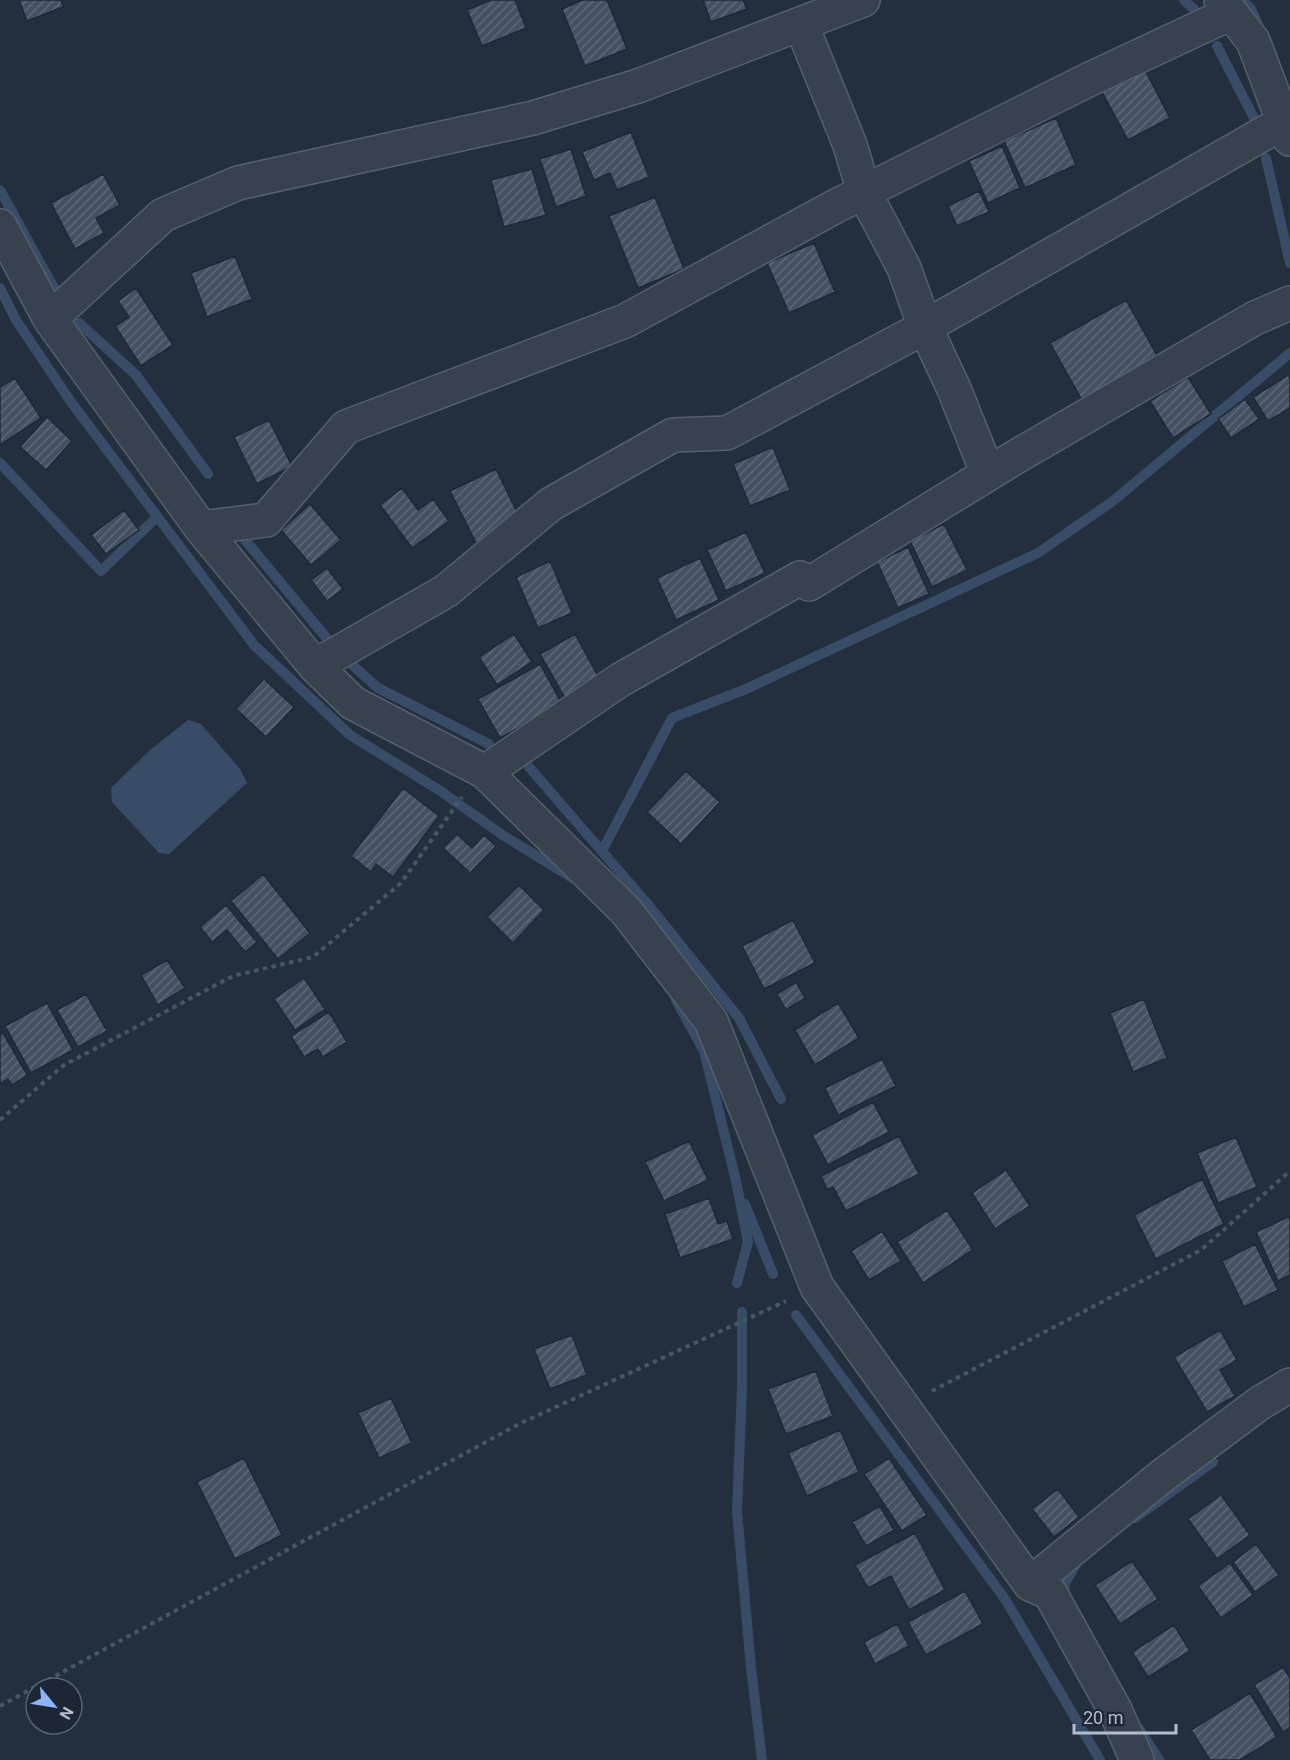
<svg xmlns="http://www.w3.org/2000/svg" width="1290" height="1760" viewBox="0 0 1290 1760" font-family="Roboto,sans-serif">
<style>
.water{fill:#394c67}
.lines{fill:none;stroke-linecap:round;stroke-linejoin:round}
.stream{stroke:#394c67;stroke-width:10}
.building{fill:url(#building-hatch);stroke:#1f2835;stroke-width:1.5}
.street-casing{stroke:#565f6c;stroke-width:36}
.path{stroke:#44595c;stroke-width:4;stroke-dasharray:4.5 4.5;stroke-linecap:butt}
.street{stroke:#38414e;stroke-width:33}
</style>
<defs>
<pattern id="building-hatch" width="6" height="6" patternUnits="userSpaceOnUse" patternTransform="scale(1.5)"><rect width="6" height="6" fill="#455162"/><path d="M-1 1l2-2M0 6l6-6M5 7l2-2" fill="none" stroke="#5d6877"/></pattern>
</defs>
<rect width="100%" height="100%" fill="#242f3e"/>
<path class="water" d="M188,720L201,724L240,769L247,783L169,854L159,853L112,802L111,788L150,750Z"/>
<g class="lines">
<path class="stream" d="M1184,0L1194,9
M1242,0L1251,9L1259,27
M1217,46L1254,118
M1266,158L1290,263
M0,190L55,290
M0,288L16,320L71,402L254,645L350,735L439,790L504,836L574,879
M79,323L136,375L208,474
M0,463L101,571L157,517
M241,535L329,641
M348,661L378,688L489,744
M529,767L651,908L739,1018L781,1099
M602,851L672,718L746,689L1038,553L1113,501L1290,353
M676,1000L704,1051L736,1181L748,1242L737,1283
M745,1204L773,1274
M742,1312V1389L737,1511L751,1668L762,1760
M796,1315L1005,1599L1100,1760
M1135,1518L1213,1462
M1066,1597L1064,1585L1079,1559
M1140,1730L1159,1760"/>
</g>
<path class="building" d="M19,0H61L63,7L27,21Z
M491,0H515L526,28L482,46L467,10Z
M582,0H607L627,49L585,66L562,9Z
M703,0H743L747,9L711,22Z
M1145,70L1170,118L1128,140L1102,92Z
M1056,118L1076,165L1025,188L1004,141Z
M631,132L649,177L617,190L610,173L594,180L582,152Z
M1002,146L1020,188L988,203L969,161Z
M571,149L586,196L556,207L540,159Z
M532,169L546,215L504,227L491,180Z
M103,174L120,205L96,218L104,233L75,249L51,203Z
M979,191L989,212L957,226L948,206Z
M655,197L684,269L638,288L609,216Z
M814,243L835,292L789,313L767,263Z
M235,256L252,299L207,317L191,273Z
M136,288L173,345L141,366L115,326L129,317L118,301Z
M1126,300L1159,359L1083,402L1050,343Z
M1288,375L1290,378V408L1268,421L1253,397Z
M1188,377L1211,414L1173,438L1150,401Z
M15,378L41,418L0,445V387Z
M1245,399L1259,419L1231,438L1218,419Z
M47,417L72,441L46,470L20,447Z
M269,420L292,466L257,484L234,437Z
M773,447L790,490L750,506L733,464Z
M496,469L521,520L476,543L450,491Z
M402,488L418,510L433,499L449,521L412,548L380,505Z
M310,504L341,540L311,565L281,530Z
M124,510L139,530L106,554L91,535Z
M944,524L967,570L932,587L910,541Z
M746,532L765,573L726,591L707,550Z
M908,547L929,594L898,608L877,562Z
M700,558L719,600L676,620L657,578Z
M550,561L572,613L538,628L516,577Z
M327,568L343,589L327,601L311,580Z
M514,634L532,662L497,685L479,657Z
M575,634L599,678L565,698L540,654Z
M540,664L562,704L500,738L478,699Z
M264,679L294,707L266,737L236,709Z
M686,771L720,802L681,844L647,812Z
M403,788L439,816L393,877L376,864L371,872L351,856Z
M457,834L472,848L484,835L496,846L470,873L443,848Z
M263,874L310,933L278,959L231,901Z
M519,885L544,910L513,943L487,917Z
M226,905L257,942L245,952L227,930L212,942L200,927Z
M793,920L815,963L764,989L742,946Z
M167,960L185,988L158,1005L141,975Z
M304,978L325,1009L295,1030L274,999Z
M796,982L805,998L786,1010L777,994Z
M86,994L107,1031L78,1047L57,1010Z
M1144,999L1167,1058L1133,1072L1110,1013Z
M47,1003L73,1050L31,1073L5,1026Z
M838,1003L859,1038L815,1065L795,1030Z
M329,1012L347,1042L323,1057L318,1049L304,1057L291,1036Z
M3,1033L27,1075L12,1085L8,1079L0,1084V1035Z
M882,1059L896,1086L838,1115L825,1088Z
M873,1102L889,1132L828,1165L812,1135Z
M899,1136L919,1174L846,1211L833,1187L827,1189L821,1176Z
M1236,1137L1257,1187L1218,1203L1197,1153Z
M689,1141L708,1180L664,1201L645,1162Z
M1006,1170L1030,1206L995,1229L972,1193Z
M1202,1179L1224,1224L1156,1259L1134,1215Z
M709,1198L718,1224L727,1221L733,1239L680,1258L665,1214Z
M947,1210L973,1250L923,1283L897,1242Z
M1290,1216V1275L1278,1281L1256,1232Z
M882,1231L901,1261L869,1280L851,1251Z
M1255,1244L1278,1290L1244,1307L1222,1261Z
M1220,1330L1237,1360L1220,1370L1235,1396L1207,1412L1174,1357Z
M572,1335L587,1375L550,1389L534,1349Z
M816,1371L833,1416L786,1434L768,1389Z
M391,1398L412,1443L379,1458L358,1413Z
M840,1430L859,1472L807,1496L788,1453Z
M244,1458L282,1535L235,1559L197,1482Z
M889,1458L927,1515L902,1531L864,1474Z
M1058,1489L1079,1517L1054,1537L1032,1509Z
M1221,1495L1250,1535L1217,1559L1188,1519Z
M880,1506L894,1530L866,1546L852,1522Z
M915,1533L945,1590L909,1610L891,1576L868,1588L855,1565Z
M1256,1544L1279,1575L1255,1592L1233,1562Z
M1132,1561L1158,1599L1120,1624L1095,1585Z
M1230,1563L1253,1595L1221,1618L1198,1586Z
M965,1591L983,1624L926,1655L908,1622Z
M897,1624L909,1646L875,1664L864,1642Z
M1174,1625L1190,1651L1148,1677L1132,1652Z
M1283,1667L1290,1678V1727L1283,1732L1254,1685Z
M1250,1693L1277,1737L1240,1760H1210L1191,1730Z"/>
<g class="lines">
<defs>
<path id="street" d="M1221,0L1253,41L1290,139
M801,24L850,145L864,192L904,268L925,327L954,389L988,474
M0,226L50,319L201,528L315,666L353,703L485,772L626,911L711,1021L817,1287L1030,1584L1050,1593L1115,1710L1137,1760
M50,319L163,215L238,183L533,118L638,86L863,0
M201,528L266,520L346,427L625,321L836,206L1088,80L1231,13
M315,666L446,591L551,504L673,435L727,433L925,327L1284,122
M485,772L620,680L800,578L809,584L1014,458L1255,318L1290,303
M1030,1584L1162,1476L1260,1403L1290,1385"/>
</defs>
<use href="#street" class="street-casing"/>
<path class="path" d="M0,1120L64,1065L233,976L313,957L401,883L462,797
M932,1391L1201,1250L1290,1171
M0,1706L519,1424L786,1301"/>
<use href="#street" class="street"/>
</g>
<g transform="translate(54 1706) rotate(120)"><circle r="28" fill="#1d2633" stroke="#59626f" stroke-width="1.5"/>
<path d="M0-4.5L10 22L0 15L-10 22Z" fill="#8ab4f8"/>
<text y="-9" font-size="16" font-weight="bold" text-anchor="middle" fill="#b4bcc9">N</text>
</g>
<path d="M1074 1724v9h102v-9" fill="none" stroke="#b4bcc9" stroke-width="3"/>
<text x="1083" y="1724" font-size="18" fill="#b4bcc9" stroke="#1d2633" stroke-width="4.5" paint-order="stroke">20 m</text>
</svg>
